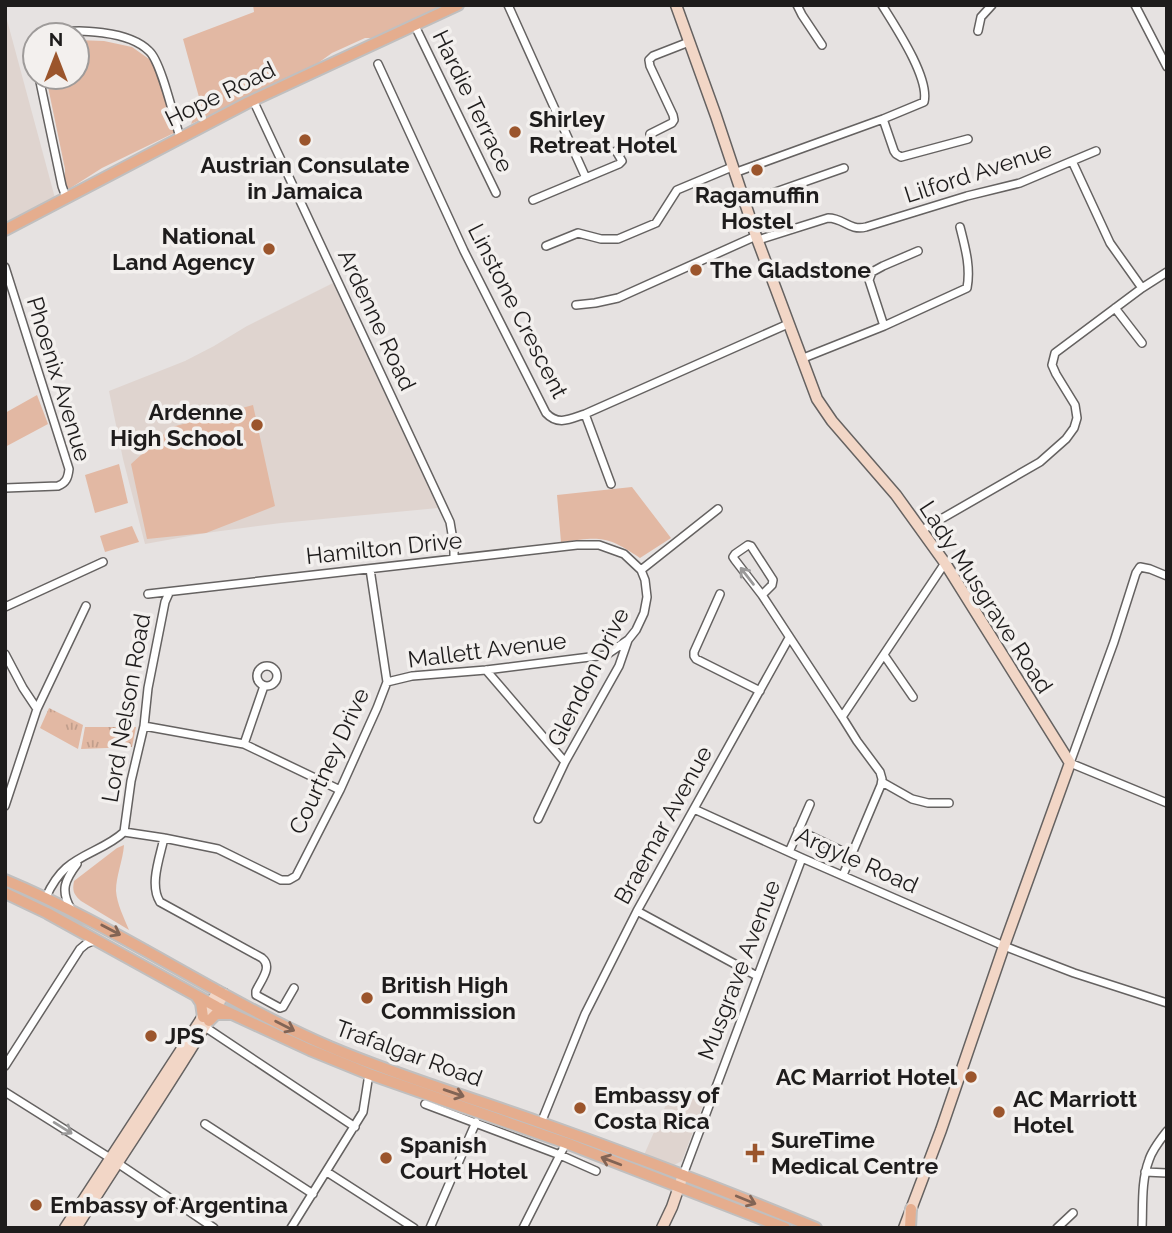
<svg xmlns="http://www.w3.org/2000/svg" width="1172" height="1233" viewBox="0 0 1172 1233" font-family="Raleway,sans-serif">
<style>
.built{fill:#dfd4cf}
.grass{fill:url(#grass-tufts)}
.park{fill:#e2b8a3}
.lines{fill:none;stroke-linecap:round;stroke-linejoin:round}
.street-casing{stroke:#656261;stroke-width:10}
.secondary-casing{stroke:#656261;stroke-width:13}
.primary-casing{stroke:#c0bfbf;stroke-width:14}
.street{stroke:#fff;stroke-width:7}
.secondary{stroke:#f2d6c6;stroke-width:10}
.primary{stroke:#e5ad8e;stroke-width:10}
.oneway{stroke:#9a9999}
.oneway2{stroke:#826455}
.poi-dot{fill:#9b552c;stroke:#f3f0ee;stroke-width:2.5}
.labels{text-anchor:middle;stroke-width:7;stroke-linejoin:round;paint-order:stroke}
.street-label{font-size:23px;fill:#1e1c1c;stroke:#f3f0ee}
.poi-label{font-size:23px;font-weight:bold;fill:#1e1c1c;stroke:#f3f0ee;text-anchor:start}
</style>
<defs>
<pattern id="grass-tufts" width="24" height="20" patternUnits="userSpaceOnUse" patternTransform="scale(1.75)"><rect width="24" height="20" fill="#e2b8a3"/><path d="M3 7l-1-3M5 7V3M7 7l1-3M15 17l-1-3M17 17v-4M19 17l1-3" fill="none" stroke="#c19e8c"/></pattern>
</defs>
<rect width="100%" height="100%" fill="#e6e2e1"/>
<path class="built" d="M5,7L7,20L55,198L5,223Z
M333,283L438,508L281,523L206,533L145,544L123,459L109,391L185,361L214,346L247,326Z
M672,1091L704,1102L682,1161L674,1165L644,1155Z"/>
<path class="grass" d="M49,708L83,725L78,749L40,728Z
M85,727H136L132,747L81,749Z"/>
<path class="park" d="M253,5H447L381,38H365L332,53L318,63L274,87L191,124L195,114L202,108L183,39L254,12Z
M77,40L104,41L132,47L149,59L157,69L176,132L102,168L69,189L65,184V169L46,77H77Z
M37,395L48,424L5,447V413Z
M253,405L275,506L206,533L147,539L131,464L172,427Z
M119,464L128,503L95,513L85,475Z
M632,487L671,538L640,558C606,535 601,537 561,542L557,495Z
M132,526L139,542L105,552L100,536Z
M124,845C123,860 116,876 116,891C117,904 124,918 129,930L81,901C74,895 72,891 74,881L117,848Z"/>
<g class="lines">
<defs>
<path id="street" d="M508,5L586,178
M797,5L802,15L822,45
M1135,5L1167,67
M415,26L496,193
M978,31L981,17L992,5
M56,35C72,29 87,31 104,33C119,35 138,40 149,51C161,61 174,119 180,137
M378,64L464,251L546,413C558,426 570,419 585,414L788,324
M39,77L62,186L66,197
M253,100L450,522L454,546V559
M883,119L894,151L896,154L901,157L968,139
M650,134L672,123L674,120L673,115L650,66L649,60L653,56L689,42
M1072,161L1096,151
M734,173L883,119L924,102C930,78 895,26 882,5
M533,200L619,164L622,161L616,151
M744,203L844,168
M758,240L828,218C844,218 849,231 866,227L967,196L1020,183L1072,161L1110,243L1142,288
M546,246L578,233L601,239H618L656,223L677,190L732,167
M5,267L69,469C68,478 66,483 58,486L5,488
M576,305L595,303L618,298L756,236
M1115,308L1142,343
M884,326L869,280L872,272L883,266L918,251
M801,359L884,326L967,288C971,267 965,247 960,227
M585,414L611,484
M922,530L1040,462L1066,439L1074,428L1077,418L1075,405L1056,374L1052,365L1055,353L1142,288L1167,272
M641,570L718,509
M1167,576L1150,569L1140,567L1136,573L1114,642L1070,763L1167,803
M148,594L577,545H599L624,554L641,570L645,580L647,597L644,613L636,630L628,640L619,666L565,762L538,819
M720,594L694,652V656L696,659L760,691
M762,595L772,585L773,580L751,546L748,545L735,554L733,557L735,560L762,595L842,717
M5,607L103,562
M5,654L23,688L37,709
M884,655L913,697
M257 676a10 10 0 1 1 20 0a10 10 0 1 1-20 0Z
M486,670L565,762
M387,682L412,676L486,670L606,655L628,640
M144,726L244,744L340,790
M244,744L264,686
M882,782L912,799L928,803H949
M5,806L37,709L86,606
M694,809L802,858L1004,946L1074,973L1167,1003
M798,830L840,850
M124,832L164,838L218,849L281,880H289L296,876L340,790L377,708L387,682L370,569
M124,832L131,781L144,726L148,688L165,602L169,593
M164,838C160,857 149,885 160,902L262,958C273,967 261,980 256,991V995L280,1008L283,1007L294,988
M789,852L810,804
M843,875L881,785L882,779L880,772L857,741L842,717L945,563
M46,897C51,886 57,876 66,868C83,853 107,848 124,832
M71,909C60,890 65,880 77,864
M637,911L757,976
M205,1027L355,1127
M5,1066L80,949L86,944L95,940
M5,1092L110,1158L214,1228
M425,1104L560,1155L596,1171
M541,1123L585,1014L637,911L789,638
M205,1124L313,1194
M327,1172L414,1228
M1145,1172L1167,1173
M683,1175L802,858
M291,1228L363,1112L369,1074
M430,1228L476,1122
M523,1228L566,1143
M1057,1228L1073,1213
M1142,1228C1143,1206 1141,1181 1149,1160C1152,1150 1160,1140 1167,1131"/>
<path id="secondary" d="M676,5L716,116L756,236L817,399L832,421L896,495L945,563L1070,763L1004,946L941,1130L904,1228
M65,1228L200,1021L218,991
M76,1228C125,1149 178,1074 224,994
M662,1228L672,1207L683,1175"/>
<path id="primary" d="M5,230L247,103L458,5
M5,880C118,927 218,999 330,1047C398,1076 469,1097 539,1122C632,1155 724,1190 816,1228
M5,893L47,913L217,1007L310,1050L369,1074L566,1143L785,1228
M197,997L201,1003L203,1017
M209,1021L216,1014H230
M910,1228L911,1209"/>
</defs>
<use href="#street" class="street-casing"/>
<use href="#secondary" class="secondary-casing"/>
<use href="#primary" class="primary-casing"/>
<use href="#street" class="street"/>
<use href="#secondary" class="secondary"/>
<use href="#primary" class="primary"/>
</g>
<defs><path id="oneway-shaft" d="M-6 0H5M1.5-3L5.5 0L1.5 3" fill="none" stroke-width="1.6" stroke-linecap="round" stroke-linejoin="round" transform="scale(1.75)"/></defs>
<g class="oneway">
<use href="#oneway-shaft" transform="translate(747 576) rotate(-128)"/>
<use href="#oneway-shaft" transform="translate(63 1128) rotate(32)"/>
</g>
<g class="oneway2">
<use href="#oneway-shaft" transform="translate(111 930) rotate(28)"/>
<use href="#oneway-shaft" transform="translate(285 1026) rotate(27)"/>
<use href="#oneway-shaft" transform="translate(454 1093) rotate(19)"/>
<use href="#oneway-shaft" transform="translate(611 1161) rotate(-159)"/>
<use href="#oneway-shaft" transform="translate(746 1200) rotate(22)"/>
</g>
<g class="poi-dot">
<circle cx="515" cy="132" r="7"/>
<circle cx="305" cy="140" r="7"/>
<circle cx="757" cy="170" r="7"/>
<circle cx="269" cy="249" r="7"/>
<circle cx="696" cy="270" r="7"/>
<circle cx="257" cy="425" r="7"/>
<circle cx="367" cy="998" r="7"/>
<circle cx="151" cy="1036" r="7"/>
<circle cx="971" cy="1077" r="7"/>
<circle cx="580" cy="1108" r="7"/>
<circle cx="999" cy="1112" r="7"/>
<path d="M751.5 1142.5h7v7h7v7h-7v7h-7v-7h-7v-7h7z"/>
<circle cx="386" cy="1158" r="7"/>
<circle cx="36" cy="1205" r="7"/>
</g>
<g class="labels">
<g class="street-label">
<text transform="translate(220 94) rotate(-26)" y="8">Hope Road</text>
<text transform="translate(473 101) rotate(64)" y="8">Hardie Terrace</text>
<text transform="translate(978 172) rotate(-18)" y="8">Lilford Avenue</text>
<text transform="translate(518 311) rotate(63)" y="8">Linstone Crescent</text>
<text transform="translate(377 320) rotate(65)" y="8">Ardenne Road</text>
<text transform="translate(59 379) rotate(73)" y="8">Phoenix Avenue</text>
<text transform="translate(384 548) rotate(-6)" y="8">Hamilton Drive</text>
<text transform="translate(986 597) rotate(57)" y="8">Lady Musgrave Road</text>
<text transform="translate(487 650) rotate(-7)" y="8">Mallett Avenue</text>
<text transform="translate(588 677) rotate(-63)" y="8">Glendon Drive</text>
<text transform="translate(126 708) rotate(-80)" y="8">Lord Nelson Road</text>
<text transform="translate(329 761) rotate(-65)" y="8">Courtney Drive</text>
<text transform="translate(663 825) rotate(-61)" y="8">Braemar Avenue</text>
<text transform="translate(857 860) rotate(24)" y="8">Argyle Road</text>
<text transform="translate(739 970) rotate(-69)" y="8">Musgrave Avenue</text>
<text transform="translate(409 1053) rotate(20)" y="8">Trafalgar Road</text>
</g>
<g class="poi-label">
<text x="529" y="127">Shirley<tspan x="529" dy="26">Retreat Hotel</tspan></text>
<text x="305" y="173" text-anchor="middle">Austrian Consulate<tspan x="305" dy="26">in Jamaica</tspan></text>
<text x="757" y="203" text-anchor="middle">Ragamuffin<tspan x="757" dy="26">Hostel</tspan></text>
<text x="255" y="244" text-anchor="end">National<tspan x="255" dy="26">Land Agency</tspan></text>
<text x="710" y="278">The Gladstone</text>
<text x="243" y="420" text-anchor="end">Ardenne<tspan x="243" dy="26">High School</tspan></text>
<text x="381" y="993">British High<tspan x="381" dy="26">Commission</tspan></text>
<text x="165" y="1044">JPS</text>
<text x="957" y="1085" text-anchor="end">AC Marriot Hotel</text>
<text x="594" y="1103">Embassy of<tspan x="594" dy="26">Costa Rica</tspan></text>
<text x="1013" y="1107">AC Marriott<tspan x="1013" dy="26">Hotel</tspan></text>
<text x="771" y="1148">SureTime<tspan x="771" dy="26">Medical Centre</tspan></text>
<text x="400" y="1153">Spanish<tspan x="400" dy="26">Court Hotel</tspan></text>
<text x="50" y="1213">Embassy of Argentina</text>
</g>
</g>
<rect width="1172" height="1233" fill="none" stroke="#1e1c1c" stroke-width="14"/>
<g transform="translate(56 56)"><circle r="33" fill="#f3f0ee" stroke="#9e9b9a" stroke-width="2"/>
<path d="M0-5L12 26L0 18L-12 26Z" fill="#9b552c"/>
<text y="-10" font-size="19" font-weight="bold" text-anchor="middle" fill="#1e1c1c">N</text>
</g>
</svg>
